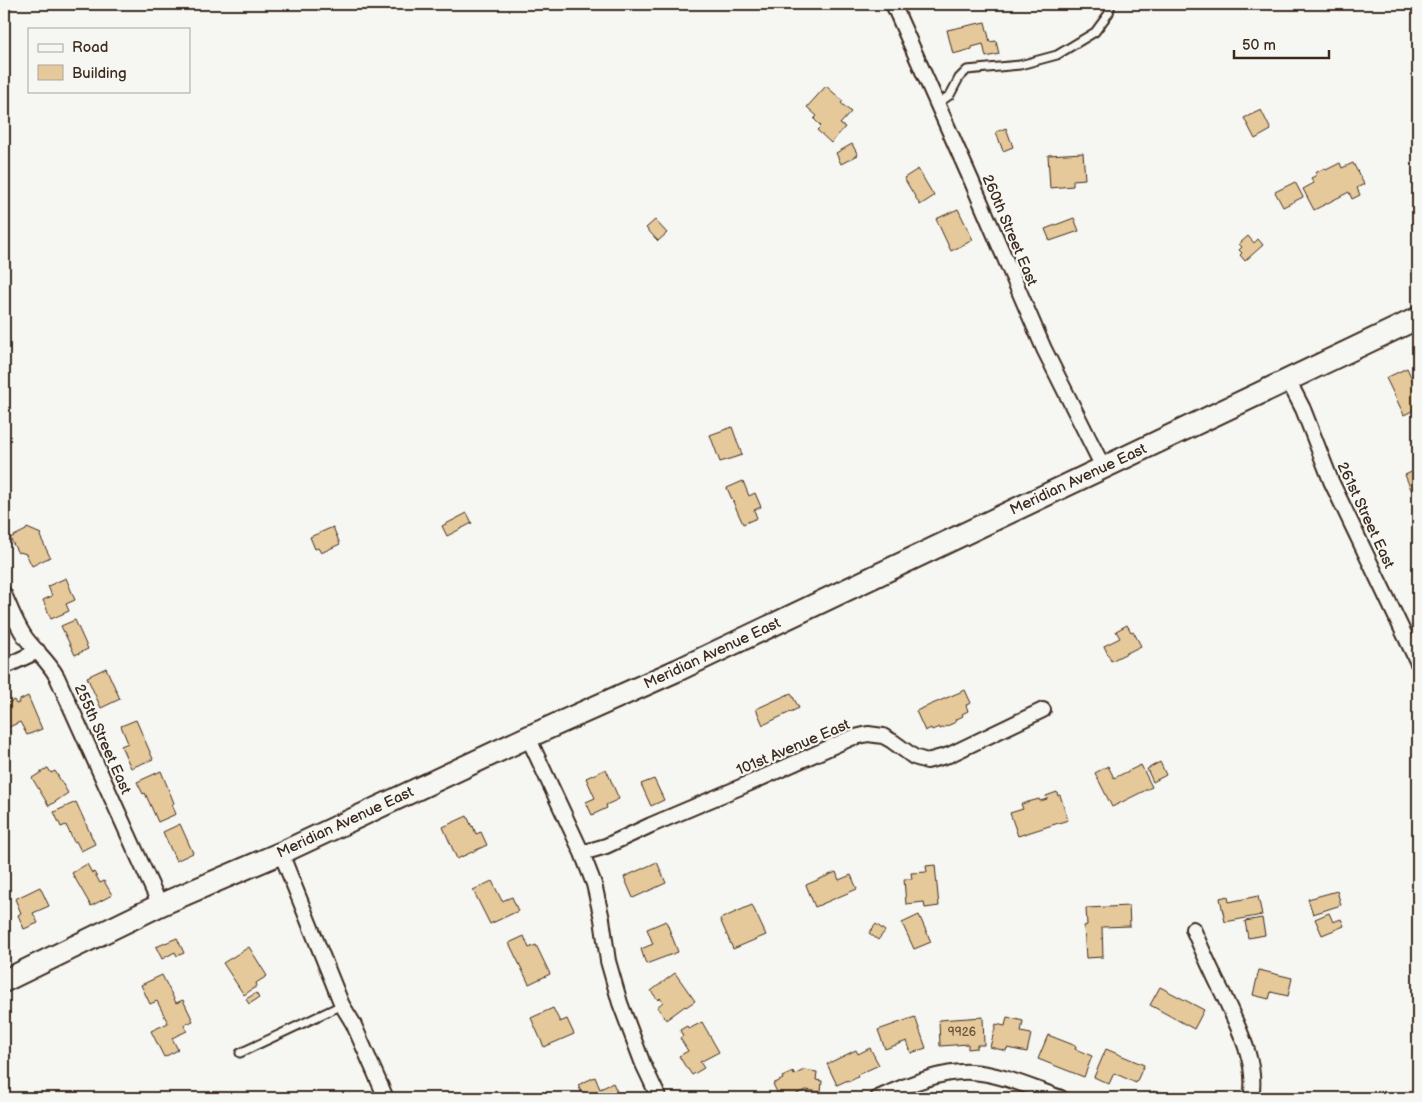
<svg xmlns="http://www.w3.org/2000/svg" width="1422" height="1102" viewBox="0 0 1422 1102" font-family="'Balsamiq Sans',sans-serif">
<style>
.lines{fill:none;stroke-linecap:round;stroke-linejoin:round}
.stream{stroke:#6a9198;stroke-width:4}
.building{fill:#e6c99a;stroke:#3b2a1e}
.service-casing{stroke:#3b2a1e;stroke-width:11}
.minor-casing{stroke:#3b2a1e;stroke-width:18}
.primary-casing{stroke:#3b2a1e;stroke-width:25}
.service{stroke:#f6f6f2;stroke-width:7}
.minor{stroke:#f6f6f2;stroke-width:14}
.primary{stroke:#f6f6f2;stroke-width:21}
.labels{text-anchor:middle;stroke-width:4.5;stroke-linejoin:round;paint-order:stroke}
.number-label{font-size:12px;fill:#66523d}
.street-label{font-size:15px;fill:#3b2a1e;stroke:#f6f6f2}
</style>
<rect width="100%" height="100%" fill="#f6f6f2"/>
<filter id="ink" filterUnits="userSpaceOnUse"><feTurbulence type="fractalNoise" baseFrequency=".02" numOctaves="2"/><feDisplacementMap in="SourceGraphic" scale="10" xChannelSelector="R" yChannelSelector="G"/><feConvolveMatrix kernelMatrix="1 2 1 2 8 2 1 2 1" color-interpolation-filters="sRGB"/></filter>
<g filter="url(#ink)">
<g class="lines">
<path class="stream" d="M4,10L16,4"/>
</g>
<path class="building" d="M985,22L990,42L996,41L999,54L986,57L983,44L972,47V49L953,54L947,30Z
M826,86L843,101L841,103L851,112L840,124L845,127L831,143L817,130L821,126L814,119L817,116L807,107Z
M1261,110L1271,130L1255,139L1244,118Z
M1006,128L1013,147L1003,151L996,132Z
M852,144L858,155L841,164L836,153Z
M1083,153L1085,179L1073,180V186L1050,188L1048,155Z
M1340,163L1342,168L1353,163L1364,184L1357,188L1360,195L1352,199L1349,192L1314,210L1303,189L1314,183L1311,178L1317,175L1315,173L1325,168L1326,170Z
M918,169L934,196L920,205L904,178Z
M1295,182L1303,197L1283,207L1275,192Z
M958,209L973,240L951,251L936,219Z
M1074,218L1079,231L1050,241L1045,229Z
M655,220L667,233L658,241L646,228Z
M1248,236L1254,243L1258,239L1263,245L1245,261L1240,255L1242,253L1239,250L1242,247L1239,244Z
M1407,368L1418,392V403L1414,405L1416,409L1404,415L1386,378Z
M732,427L742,455L720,462L710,435Z
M1418,469V506L1405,475Z
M743,481L749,496L755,493L761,507L754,510L757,518L743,524L727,488Z
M467,513L472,523L447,536L442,526Z
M333,527L340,544L321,553L318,548L315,549L310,537Z
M27,528L41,534L40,536L50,557L32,566L26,554L20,552L18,553L10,538L26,530Z
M66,578L75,600L66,604L69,611L51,619L43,600L52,596L48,586Z
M75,620L88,649L75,655L61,626Z
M1127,625L1131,632L1133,631L1141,646L1111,661L1104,646L1120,638L1116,631Z
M106,668L120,699L101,708L87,677Z
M965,690L971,703L966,705L968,711L962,714L963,716L955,720L956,722L940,729L939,727L932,730L931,728L925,731L916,711Z
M791,693L799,708L763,725L756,709Z
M28,696L42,729L27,735L20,722L7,728L10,732L4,735V705L14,700L16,704L19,703L18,701Z
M136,720L153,759L131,768L121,746L128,743L121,726Z
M1160,762L1166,775L1153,782L1147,769Z
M1141,765L1152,787L1112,807L1095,773L1108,766L1114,778Z
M48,768L51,773L55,771L68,793L49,806L32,778Z
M606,769L619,799L606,805L607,808L592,815L586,802L595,798L586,778Z
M161,771L174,803L172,805L176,814L158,822L145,793L143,794L137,782Z
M654,779L664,800L651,806L641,784Z
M1057,792L1058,796L1060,795L1068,820L1018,836L1010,813L1023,809L1021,804L1039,799L1040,801L1047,799L1046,796Z
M76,802L95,844L81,851L76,841L74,842L66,825L61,827L54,812Z
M467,816L472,827L473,826L476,834L481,832L487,845L457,859L443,827Z
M180,824L193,853L176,861L163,832Z
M657,862L666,883L633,898L624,877Z
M87,864L92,873L94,872L100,883L104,881L112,895L91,906L72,873Z
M935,865L939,906L925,908L924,902L906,904L904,879H912L911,873L927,872L926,866Z
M836,872L839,880L851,875L857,889L815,907L806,885Z
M492,881L502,901L512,897L518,911L490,924L473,890Z
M40,887L49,906L33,913L38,923L24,929L18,915L21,913L15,899Z
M1337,891L1341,905L1313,914L1308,899Z
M1228,896L1229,902L1258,896L1262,915L1225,922L1220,898Z
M752,905L766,935L733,949L720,919Z
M1129,906L1130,926L1102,927L1103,957L1086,958L1084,926L1087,925L1086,908Z
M1329,913L1333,922L1341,919L1344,926L1322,935L1315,919Z
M919,915L931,942L914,949L902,923Z
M1262,918L1265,935L1248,938L1245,921Z
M666,921L678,952L646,964L641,949L653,944L647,929Z
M876,924L885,931L878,940L869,933Z
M524,936L529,948L536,945L550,974L529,984L509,943Z
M177,938L184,953L177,956L175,952L162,959L156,947Z
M249,947L267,976L256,983L257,986L244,995L223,963Z
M1259,970L1292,978L1288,996L1271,992L1269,999L1253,995Z
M675,973L695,1001L686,1007L685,1006L666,1020L657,1007L663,1002L660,998L658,1000L651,991Z
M162,975L176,1003L183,1000L193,1021L184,1025L187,1031L172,1038L178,1050L164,1057L151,1031L168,1023L157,1001L150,1004L141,985Z
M1160,987L1204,1010L1194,1029L1150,1005Z
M256,993L259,998L249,1004L246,999Z
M553,1008L560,1022L567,1019L574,1034L544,1047L531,1018Z
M915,1017L926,1048L911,1053L907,1041L885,1049L878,1030Z
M983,1017L984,1045H977V1048L968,1049V1044L940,1046L939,1020Z
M1007,1017L1023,1021L1021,1032L1031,1034L1027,1052L1007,1048L1006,1051L990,1047L996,1024L1005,1026Z
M702,1022L719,1052L700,1062L704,1068L692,1075L688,1069H687L679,1056L688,1051L680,1038L683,1036L680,1030L687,1026L689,1029Z
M1048,1035L1076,1046L1075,1049L1092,1056L1084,1077L1038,1059Z
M870,1048L879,1065L857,1075L858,1077L848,1082V1080L837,1085L827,1064L856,1050L858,1054Z
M1106,1049L1144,1065L1136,1083L1114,1073L1109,1084L1094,1077Z
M804,1070L817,1072L816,1080L822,1081L821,1092L806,1090L787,1098H780L773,1084L783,1079L782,1077L793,1072L794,1075Z
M595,1077L600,1089L613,1083L620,1098H584L578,1085Z
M4,1079L10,1093L4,1096Z
M1154,1091L1161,1098H1146Z"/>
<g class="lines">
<defs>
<path id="service" d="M937,104L950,95L959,78L967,70L1020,65L1057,55L1095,32L1109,13L1111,4
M240,1053L342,1005"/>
<path id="minor" d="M893,4L972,182L1044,349L1103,467
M1288,380L1303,409L1331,481L1418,663
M4,594C10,608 16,624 25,637C35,651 48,660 57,677L160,905
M4,667L38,651
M528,737L582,853L594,884L602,919L608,961L620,1003L643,1064L659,1098
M281,853L342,1005L353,1023L386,1098
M582,853L606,846L651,825L750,783L851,738L868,734L883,736L892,741L914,757L927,761L949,755L1043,710
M1193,929C1203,952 1213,974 1224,996C1238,1028 1258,1062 1251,1098
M878,1098C904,1086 943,1070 971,1072C1002,1074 1032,1088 1061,1098"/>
<path id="primary" d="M4,981L160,905L281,853L528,737L678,670L1418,318"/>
</defs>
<use href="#service" class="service-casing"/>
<use href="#minor" class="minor-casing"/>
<use href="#primary" class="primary-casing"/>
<use href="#service" class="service"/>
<use href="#minor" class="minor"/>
<use href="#primary" class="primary"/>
</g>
</g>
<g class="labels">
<g class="number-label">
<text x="962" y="1036">9926</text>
</g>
<g class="street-label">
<text transform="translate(1010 230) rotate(67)" y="5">260th Street East</text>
<text transform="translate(1078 479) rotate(-25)" y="5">Meridian Avenue East</text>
<text transform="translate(1366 515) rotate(65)" y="5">261st Street East</text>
<text transform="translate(712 653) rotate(-25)" y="5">Meridian Avenue East</text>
<text transform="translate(103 739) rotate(66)" y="5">255th Street East</text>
<text transform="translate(793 747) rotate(-23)" y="5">101st Avenue East</text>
<text transform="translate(345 822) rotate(-25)" y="5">Meridian Avenue East</text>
</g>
</g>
<rect width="1422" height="1102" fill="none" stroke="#f6f6f2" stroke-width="20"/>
<rect x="10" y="10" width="1402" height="1082" fill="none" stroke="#3b2a1e" stroke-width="2" filter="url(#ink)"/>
<rect x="28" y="28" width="162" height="65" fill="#f6f6f2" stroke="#aba49d"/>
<rect x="38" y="44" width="25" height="8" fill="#f6f6f2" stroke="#aba49d"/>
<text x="72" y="52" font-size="15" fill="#3b2a1e">Road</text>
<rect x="38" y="65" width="25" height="15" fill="#e6c99a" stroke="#aba49d"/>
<text x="72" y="78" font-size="15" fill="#3b2a1e">Building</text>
<path d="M1234 50v8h95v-8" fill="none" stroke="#3b2a1e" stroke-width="2.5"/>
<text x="1242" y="50" font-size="15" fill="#3b2a1e" stroke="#f6f6f2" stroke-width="4" paint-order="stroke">50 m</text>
</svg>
